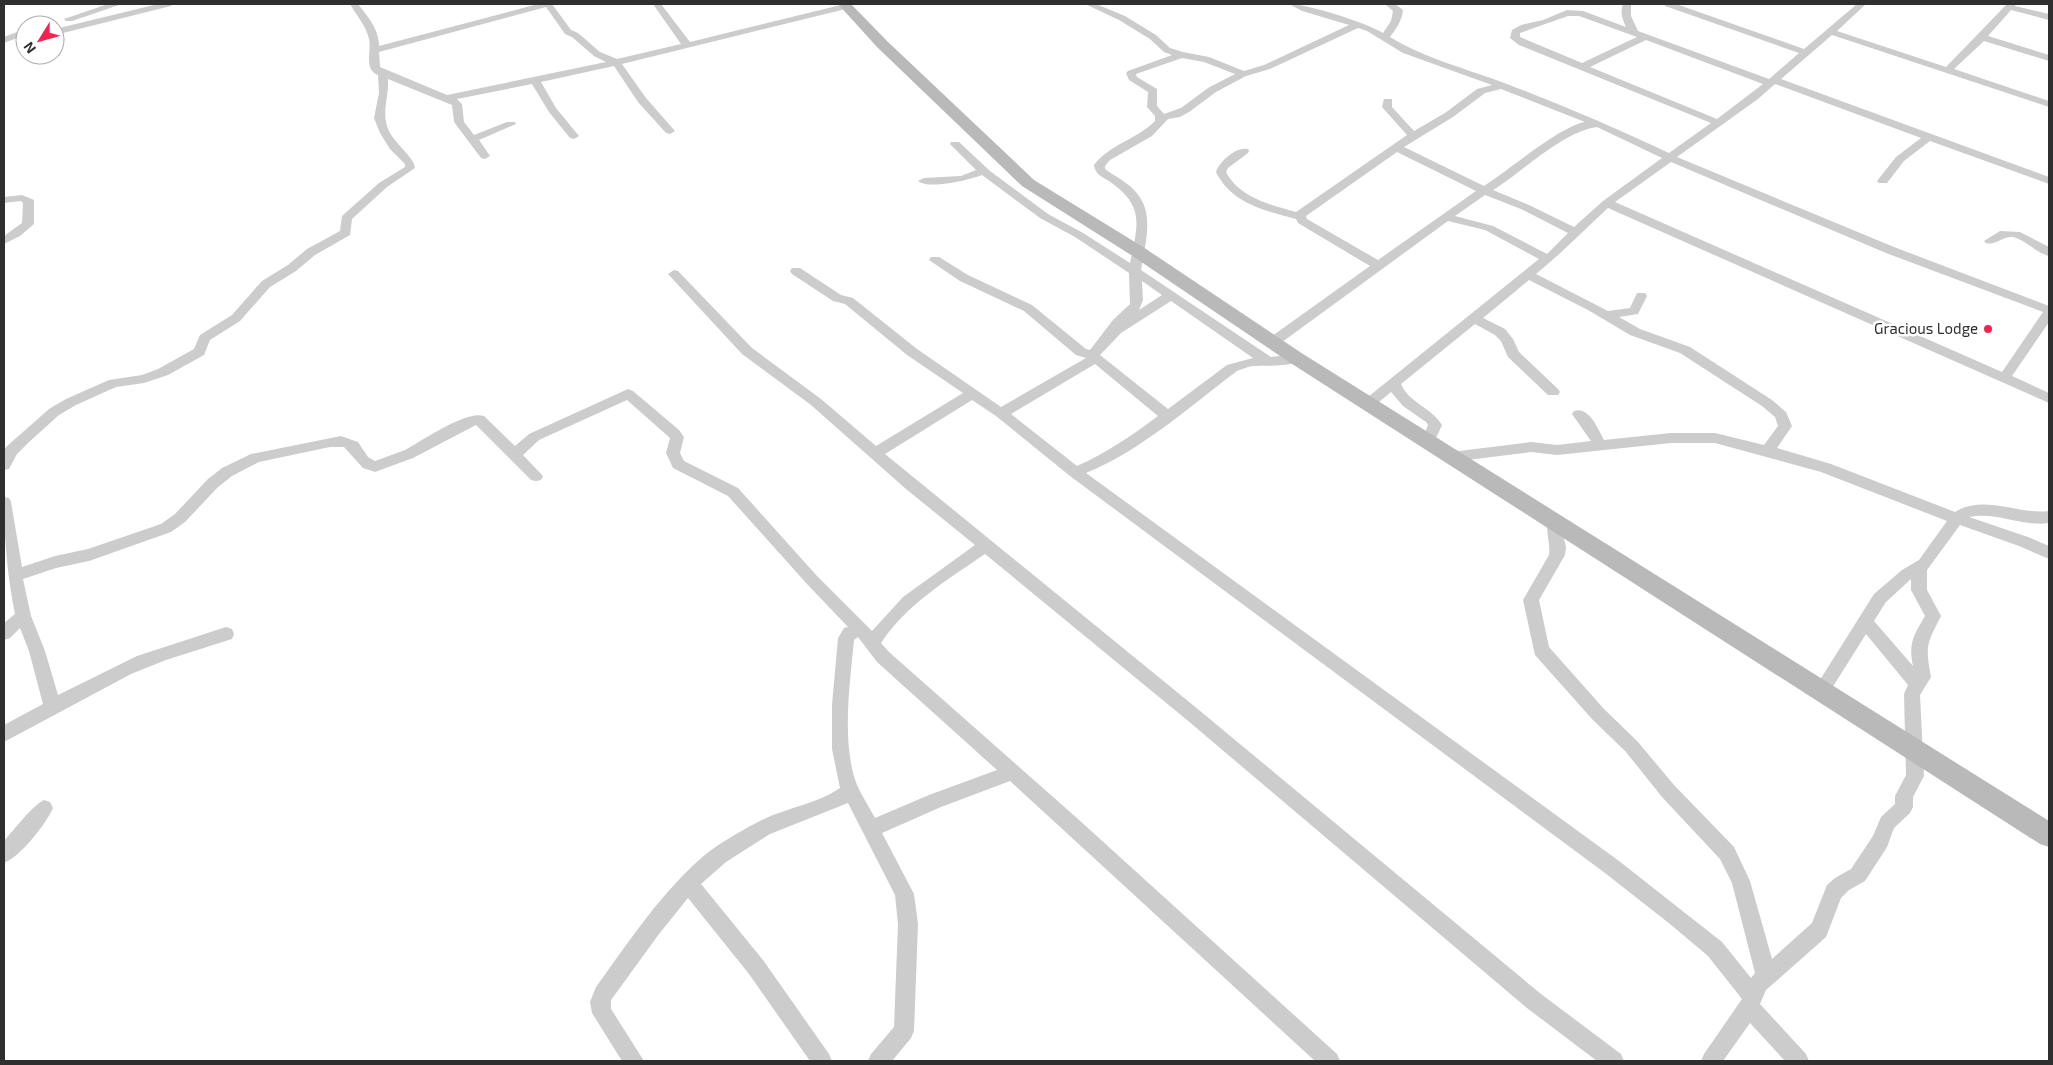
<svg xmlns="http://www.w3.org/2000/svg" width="2053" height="1065" viewBox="0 0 2053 1065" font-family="'Exo 2',sans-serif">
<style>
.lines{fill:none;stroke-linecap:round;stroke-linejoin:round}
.street{fill:#ccc;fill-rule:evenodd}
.secondary{fill:#b9b9b9;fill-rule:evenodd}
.poi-dot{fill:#f52250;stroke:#fff;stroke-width:2}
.labels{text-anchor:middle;stroke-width:5;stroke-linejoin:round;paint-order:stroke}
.poi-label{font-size:15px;fill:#2f2f2f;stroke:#fff;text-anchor:end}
</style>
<rect width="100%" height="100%" fill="#fff"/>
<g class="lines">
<path class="street" d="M108,4H122L72,21H66L64,19Z
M158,4H173L171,6L55,35V29Z
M350,4H358C368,17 379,29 379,46L538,4H552L571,30L578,33L600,52L617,59L681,44L653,4H661L690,42L845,4L852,6L850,8L622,64L646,98L675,131L670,134L666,133L638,102L614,66L541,82L556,108L579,136L574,139L570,138L549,112L532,84L457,99L462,104L464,122L474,135L507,122H515L516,124L479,140L490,156L485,159L481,158L454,122L452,105L388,79C389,100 380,114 390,133C396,144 415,159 415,168L387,187L352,219L350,235L315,255L296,271L270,287L240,321L210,340L204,355L168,375L144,383L116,387L76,405L59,415L29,442L17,454L9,469L4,470V451L6,447L49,409L66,399L109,380L142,375L158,369L194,349L200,335L232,315L262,281L288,265L307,249L340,231L342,216L379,183L405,167V164L390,149L380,133L374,118L379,93L378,75C363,69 372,51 369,39C366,25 356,15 350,4ZM546,7L565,34L572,37L594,56L606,62L447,95L380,67L379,52Z
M1085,4H1096L1125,16L1156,35L1170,48L1183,52L1209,57L1244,71L1264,65L1349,25L1302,11L1289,4C1308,4 1367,23 1383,33L1391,21L1393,11L1385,4H1395L1403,10C1402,21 1396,29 1390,37C1426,59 1468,69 1507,84C1562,105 1616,128 1669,153L1711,123L1519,45L1510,38L1512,30L1521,25L1543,20L1567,10L1583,11L1626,27C1622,19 1620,12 1623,4H1631V16L1638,31L1769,79L1799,53L1665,6L1664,4H1676L1804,49L1857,4H1866L1837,31L1946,67L2007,4H2016L2015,6L2049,14V20L2011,10L1988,36L2049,55V61L1984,41L1954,69L2049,101V107L1832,35L1781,79L2049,177V184L1930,141L1904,161L1887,183H1879L1877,181L1896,157L1921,138L1775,84L1758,99L1677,157L1894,247L2049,306V322L2012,376L2049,393V403L1608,208C1584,230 1562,253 1536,274L1608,311L1630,308L1637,293H1645L1647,296L1638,314L1619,317L1640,329L1690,347L1772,400L1786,412L1792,426L1777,448L1831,464L1955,512C1984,494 2019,515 2049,511V523C2022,527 1996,511 1969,517L2028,537L2049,546V559L2019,546L1960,525L1927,570V590L1941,616C1927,644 1925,645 1931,677L1920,695L1924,776L1913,797V807L1910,813L1894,828L1887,847L1865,881L1849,890L1841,898L1826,937L1766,990L1760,1004L1806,1054L1809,1061H1785L1750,1023L1723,1061H1701L1704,1054L1742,999L1708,956L1670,924L1605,873L1070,476L996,416L972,400L885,454L1199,710L1541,994L1621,1054L1624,1061H1597L1527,1008L1187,720L985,554C947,580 907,604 881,643L889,652L1078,819L1337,1054L1340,1061H1315L1010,781L941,807L882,833L914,894L918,924L914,1031L911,1038L892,1061H868L871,1054L894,1027L898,924L895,895L848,803L770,834L726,862L701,884L763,960L829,1054L832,1061H810L749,974L688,898L659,934L611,1000V1009L644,1061H622L592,1013L590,1002L596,987C628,943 658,897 699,860C716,845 737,833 756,823C783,808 815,805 840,788L832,749V705L838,638L844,628L848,627L807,584L728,496L673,468L666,453L670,438L627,400L539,440L523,455L543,476L541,480L536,481L531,480L476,425L413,458L375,472L363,468L344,447H330L259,462L232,476L218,487L185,522L171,532L89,561L56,568L23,579L31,616L45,651L58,695L137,656L226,627L232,629L234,634L232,639L166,660L131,674L4,742V725L43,704L29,651L20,628L10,638L4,640V623L15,614C7,574 4,537 4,497L9,498L11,502L22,567L55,556L88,549L161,524L175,514L208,479L222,468L251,454L341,436L358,442L368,457L375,461C385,457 395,454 405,450C422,441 466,410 484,416L515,446L529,434L628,389L633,391L679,430L684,437L680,453L684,461L738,488L817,576L872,631L903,597L975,545L906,489L811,405L742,354L668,274L674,270L678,271L752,348L821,399L876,446L963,393L907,355L845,304L833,301L792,274L790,271L792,268H800L841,295L853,298L917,349L1001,407L1086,358L1076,355L1024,311L960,281L929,260L931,257H939L968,275L1032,305L1086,349L1090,350L1113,320L1130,304L1129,273L1075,237L1040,218L982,175C969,180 929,190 918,181L924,178L961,176L976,170L950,144L951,142H959L990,171L1048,214L1083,233L1130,263C1138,224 1145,206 1109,181C1102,177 1095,174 1094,165C1109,145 1137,139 1155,121V116L1147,107L1148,92L1129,80L1126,73L1128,71L1172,55L1164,52L1150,39L1119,20ZM1568,16H1579L1637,37L1582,63L1520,37V33ZM1358,28L1367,31L1403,53L1492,85L1477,89L1445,113L1414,131L1392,107V99H1384L1382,107L1407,135L1296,212C1270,205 1239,197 1226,172L1228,168L1248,153L1249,151L1248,149C1236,146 1219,162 1216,172C1231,203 1265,211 1296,219L1298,223L1370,266L1268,339L1267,342L1268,345H1278L1448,221L1485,230L1539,259L1363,401L1361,404L1363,407H1373L1391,392L1403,406L1426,422L1428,425L1421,441L1423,445H1433L1442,425C1431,407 1409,403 1401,384L1475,324L1495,335L1501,341L1508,357L1548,395H1558L1560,392L1558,389L1519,352L1513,339L1505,329L1483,318L1529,280L1588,310L1630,335L1680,353L1762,406L1775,417L1778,426L1764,445L1715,433H1671L1604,440C1598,429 1589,406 1574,411L1572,414L1591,441L1557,445L1531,442L1451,452L1446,453L1444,457L1446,461L1451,462L1531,452L1557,455L1671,443H1715L1821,472L1947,521L1919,560L1902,570L1874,594L1813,691L1815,696L1821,698L1827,696L1866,634L1908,685L1904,694L1906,775L1895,796V804L1881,817L1873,836L1851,869L1835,878L1827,885L1812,923L1772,959L1750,881L1734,847L1674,785L1638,742L1604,709L1549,647L1539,600L1565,555L1566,547L1559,519L1554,517L1549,519C1544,528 1551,544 1549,555L1523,600L1535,655L1592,719L1626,752L1662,797L1720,859L1732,883L1755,973L1751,978L1722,942L1619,861L1086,473C1142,450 1189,407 1237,371C1242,369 1247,367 1252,366C1264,365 1295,368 1303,358L1296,354L1271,357L1141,270C1145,243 1156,212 1134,190C1126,181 1114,176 1105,169V166L1110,160L1152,136L1168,119L1180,117L1189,112L1216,92L1246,76L1270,69ZM1646,40L1763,84L1717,119L1590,67ZM1182,58L1204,62L1235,74L1208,88L1181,108L1164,114L1157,106V89L1137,77L1136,74ZM1501,89L1585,122C1560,126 1508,171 1484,186L1404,147L1453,117L1485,93ZM1597,127L1662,158L1603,201L1574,227L1529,205L1493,190C1522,172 1564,131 1597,127ZM1397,152L1476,191L1378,260L1307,219L1306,216ZM1671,162L1886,253L2043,312L2002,372L1615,202ZM1485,195L1521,209L1568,233L1547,254L1493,226L1455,216ZM1142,281L1162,295L1139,310L1143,300ZM1171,301L1253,358L1227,365L1168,409L1100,355L1121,333ZM1095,364L1158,416C1133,435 1106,453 1077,466L1011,414ZM1911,579V590L1925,616C1914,635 1908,643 1913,666L1874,621L1886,602ZM858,637L877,662L997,770L929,795L875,818C869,807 862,796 857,785C841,744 850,683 854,640Z
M25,29V35L4,43V37Z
M22,195L34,200V224L20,236L4,244V236L22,223L23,203L21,201L4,203V197Z
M2000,231L2020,232L2049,247V256C2036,253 2026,240 2013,237C2002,236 1996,246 1986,243L1984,241Z
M44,800L50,802L53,808C46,824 20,857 4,863V841C13,831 34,804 44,800Z"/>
<path class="secondary" d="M838,4H851L887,41L1034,180L1143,247L1303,354L2049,821V847L2040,844L1289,362L1131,255L1022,186L877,47Z"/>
</g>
<circle class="poi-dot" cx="1988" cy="329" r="5"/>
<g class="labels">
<g class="poi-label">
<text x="1978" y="334">Gracious Lodge</text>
</g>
</g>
<rect width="2053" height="1065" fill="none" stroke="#2f2f2f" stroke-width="10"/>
<g transform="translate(40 40) rotate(233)"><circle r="24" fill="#ffffff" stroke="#acacac"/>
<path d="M0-4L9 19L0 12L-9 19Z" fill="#f52250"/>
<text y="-8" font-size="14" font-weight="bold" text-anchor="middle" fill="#2f2f2f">N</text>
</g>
</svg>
